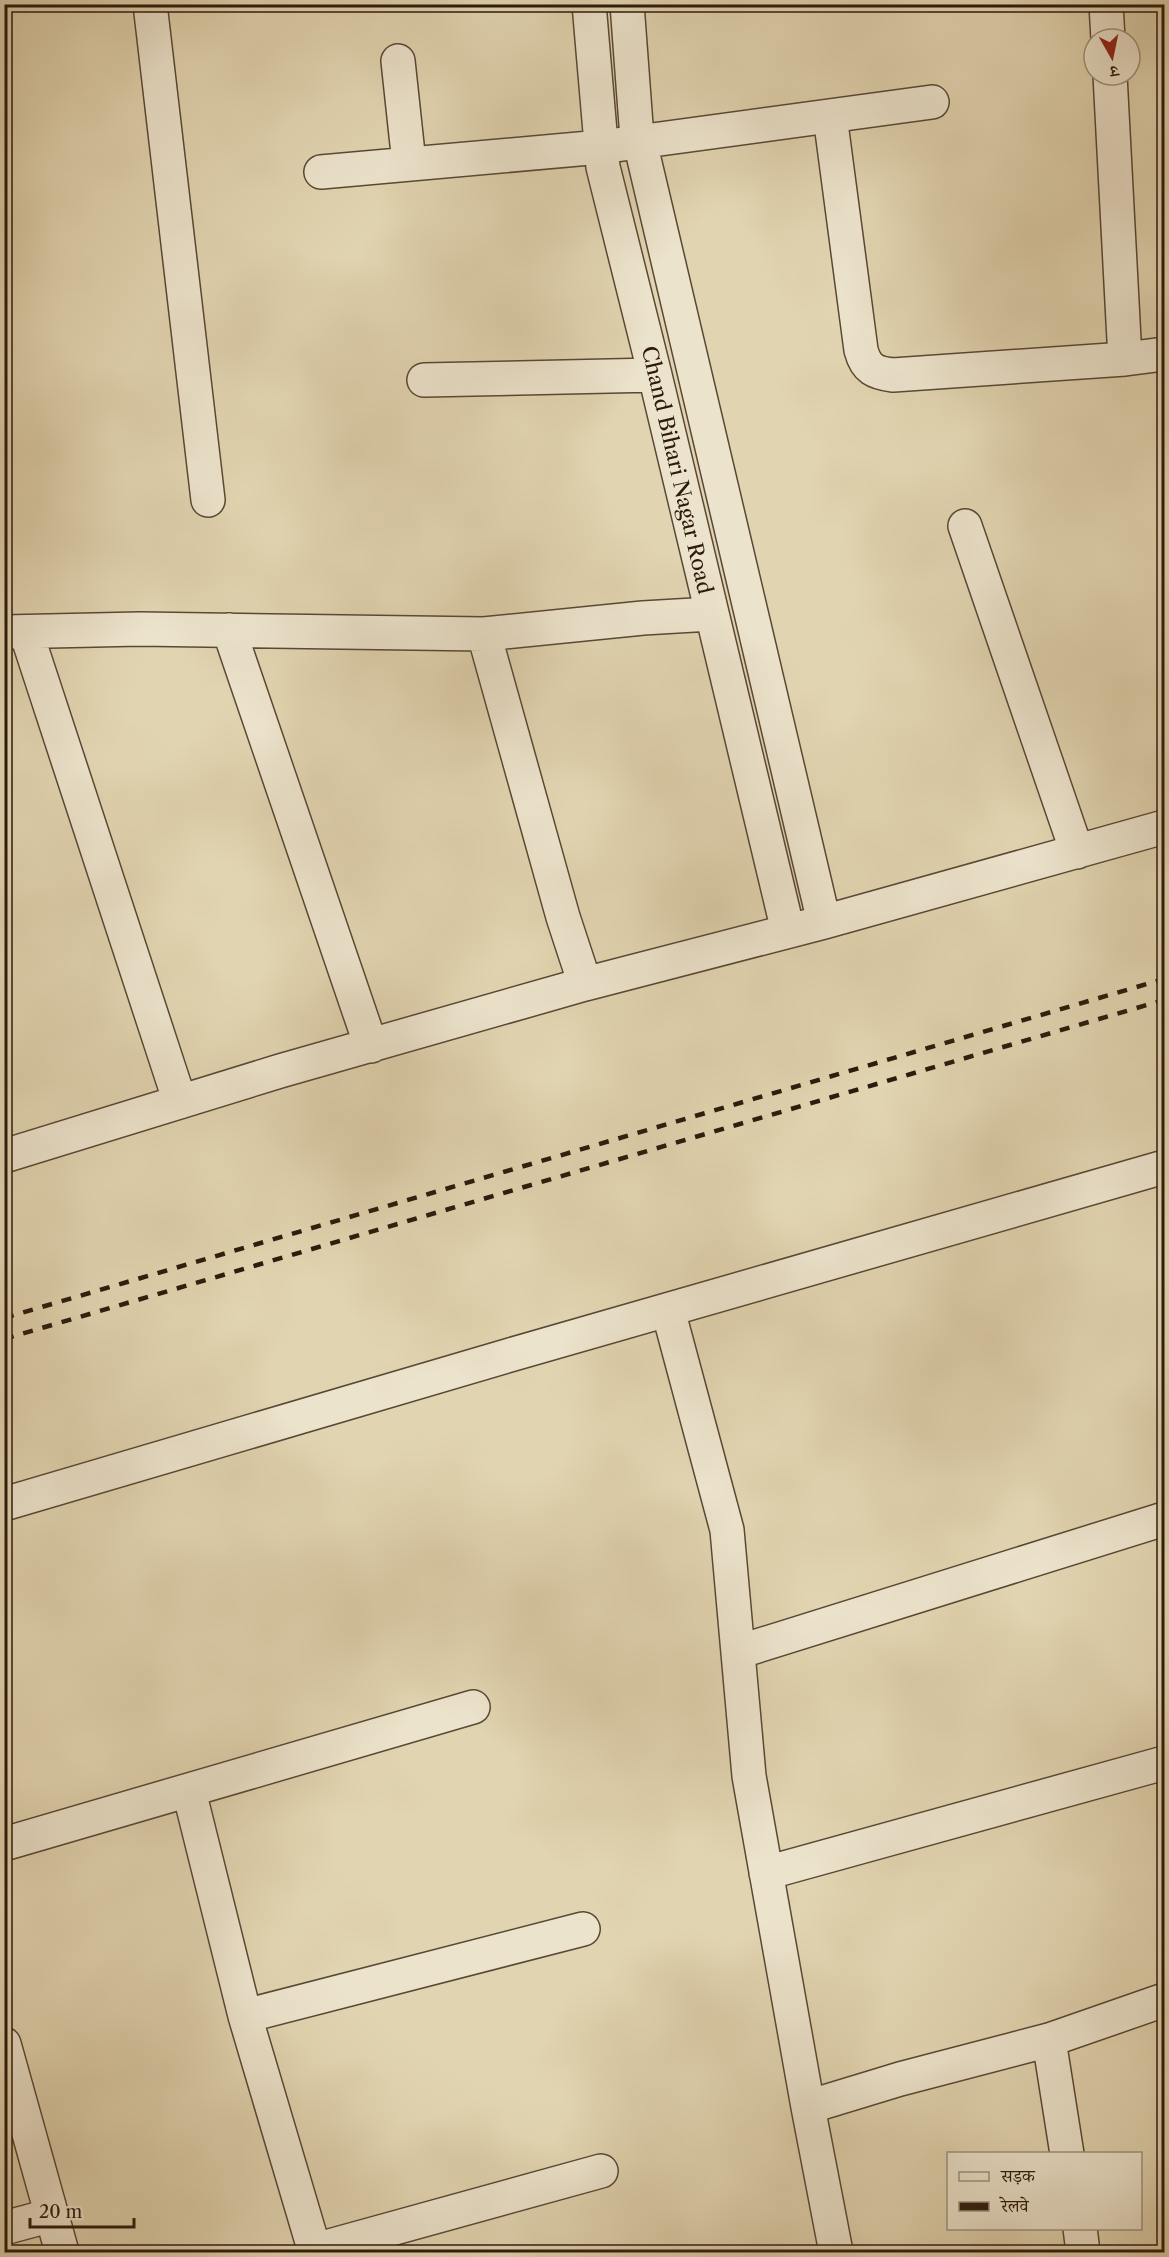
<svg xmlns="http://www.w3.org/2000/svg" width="1169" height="2257" viewBox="0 0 1169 2257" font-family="'Libre Caslon Text','Noto Serif Devanagari',serif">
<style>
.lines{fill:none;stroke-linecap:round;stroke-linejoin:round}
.minor-casing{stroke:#594835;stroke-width:36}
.minor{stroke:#ece3cc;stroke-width:33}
.rail{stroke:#2c1a0c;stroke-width:4.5;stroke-dasharray:10 10;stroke-linecap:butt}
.labels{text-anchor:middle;stroke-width:4.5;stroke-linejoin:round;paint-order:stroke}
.street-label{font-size:21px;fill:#2c1a0c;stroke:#ece3cc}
</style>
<rect width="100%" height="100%" fill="#e1d4b0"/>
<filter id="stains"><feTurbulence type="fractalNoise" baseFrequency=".00333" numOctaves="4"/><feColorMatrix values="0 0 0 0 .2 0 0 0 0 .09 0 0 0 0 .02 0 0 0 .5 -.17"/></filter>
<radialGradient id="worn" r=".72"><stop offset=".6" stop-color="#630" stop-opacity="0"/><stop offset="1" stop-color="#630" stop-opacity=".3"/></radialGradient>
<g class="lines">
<defs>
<path id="minor" d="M150,4L208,500
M589,4L603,167L655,375L788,931
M627,4L636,125L824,922
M1106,4L1108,39
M398,61L409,163
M1110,75L1125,359
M830,116L861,350C866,369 875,373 893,375L1125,359L1164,354
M321,172L601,147L932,102
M424,380L655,375
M965,526L1077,852
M229,630L371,1046
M4,632L140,629L484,634L643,618L711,614
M26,632L180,1102
M484,634L563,917L585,984
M4,1156L280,1071L585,984L824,922L1164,827
M668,1310L727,1530L749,1776L808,2107L836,2252
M4,1504L510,1355L1164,1167
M738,1652L1164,1519
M189,1791L245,2016L315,2252
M4,1844L473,1707
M766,1873L1164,1763
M245,2016L583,1929
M1049,2040L1067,2154
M4,2044L62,2252
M808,2107L900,2079L1049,2040L1164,2000
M4,2228L52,2215
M1080,2228L1083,2252
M315,2250L601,2171"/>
</defs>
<use href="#minor" class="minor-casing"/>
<use href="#minor" class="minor"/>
<path class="rail" d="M4,1318L1164,979
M4,1339L1164,1000"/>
</g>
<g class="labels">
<g class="street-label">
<text transform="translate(677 470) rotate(77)" y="7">Chand Bihari Nagar Road</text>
</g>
</g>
<rect width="1169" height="2257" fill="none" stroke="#e1d4b0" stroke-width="24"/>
<rect x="6" y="6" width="1157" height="2245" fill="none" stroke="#2c1a0c" stroke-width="3"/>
<rect x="12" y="12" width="1145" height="2233" fill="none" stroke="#2c1a0c" stroke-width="1.5"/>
<rect x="947" y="2152" width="195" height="78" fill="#ece3cc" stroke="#9f937f" stroke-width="1.5"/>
<rect x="959" y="2172" width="30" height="9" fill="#ece3cc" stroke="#9f937f" stroke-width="1.5"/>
<text x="1001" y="2182" font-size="18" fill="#2c1a0c">सड़क</text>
<rect x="959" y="2202" width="30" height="9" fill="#2c1a0c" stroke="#9f937f" stroke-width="1.5"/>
<text x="1001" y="2212" font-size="18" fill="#2c1a0c">रेलवे</text>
<g transform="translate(1112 57) rotate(171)"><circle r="28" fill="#ece3cc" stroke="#9f937f" stroke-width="1.5"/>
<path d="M0-4.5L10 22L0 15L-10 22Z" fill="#8f2418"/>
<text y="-9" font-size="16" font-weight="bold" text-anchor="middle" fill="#2c1a0c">उ</text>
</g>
<path d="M30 2218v9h104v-9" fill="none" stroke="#2c1a0c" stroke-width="3"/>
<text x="39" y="2218" font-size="18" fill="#2c1a0c" stroke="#ece3cc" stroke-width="4.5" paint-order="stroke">20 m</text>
<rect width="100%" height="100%" filter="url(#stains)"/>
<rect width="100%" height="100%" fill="url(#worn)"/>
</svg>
